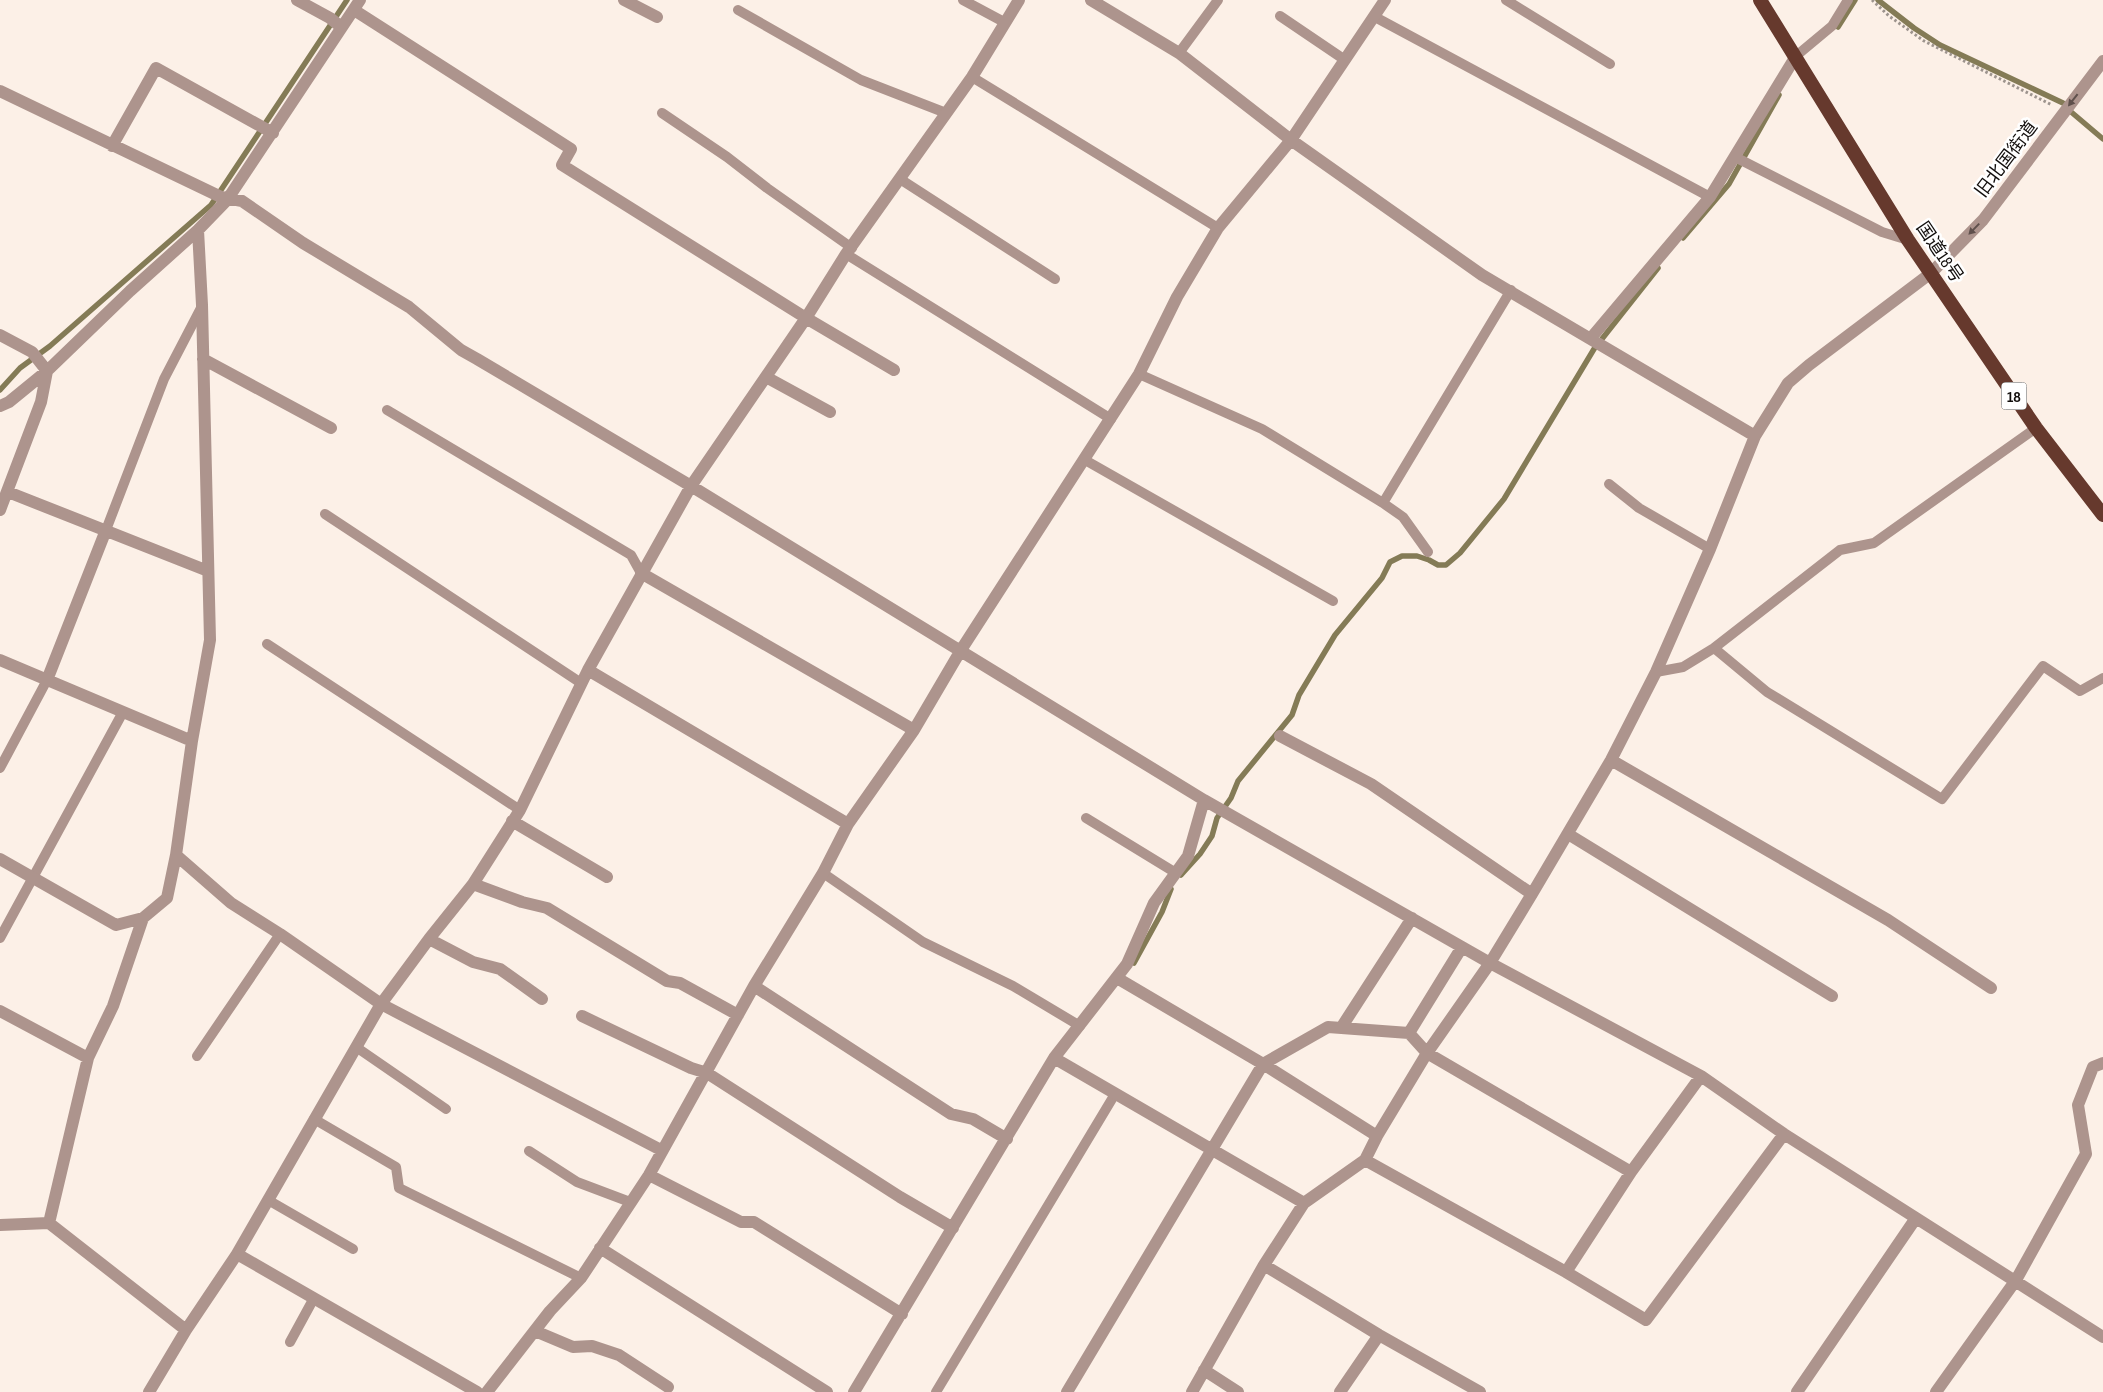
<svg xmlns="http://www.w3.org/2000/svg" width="2103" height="1392" viewBox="0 0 2103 1392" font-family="'Sofia Sans Condensed','Noto Sans JP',sans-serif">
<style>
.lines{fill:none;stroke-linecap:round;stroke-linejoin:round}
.stream{stroke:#847b56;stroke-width:5.5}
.path{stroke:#9d948e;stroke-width:3;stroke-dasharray:2.5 2.5;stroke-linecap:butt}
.service{stroke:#ad948d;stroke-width:10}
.minor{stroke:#ad948d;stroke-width:12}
.trunk{stroke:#66392d;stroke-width:14}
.oneway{fill:#5f504c}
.labels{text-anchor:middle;stroke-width:5;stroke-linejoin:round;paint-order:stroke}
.shield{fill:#fff;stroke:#585654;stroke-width:1}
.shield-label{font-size:16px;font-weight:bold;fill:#110d0b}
.street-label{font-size:18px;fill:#110d0b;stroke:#fff}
</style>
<rect width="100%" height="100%" fill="#fcf0e7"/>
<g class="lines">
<path class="stream" d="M1878,0L1914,28L1940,45L2063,103
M1838,27L1855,0
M2070,111L2103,139
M1683,238L1729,184L1779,95
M0,390L20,368L50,346L211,205L347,0
M1181,875L1200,854L1212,836L1217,818L1231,798L1238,781L1292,715L1299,695L1335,635L1382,578L1390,562L1402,556H1417L1429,560L1438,565H1446L1460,553L1504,499L1594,349L1658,268
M1134,963L1162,912L1171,889"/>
<path class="path" d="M1872,0L1889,16L1924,41L2052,105"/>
<path class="service" d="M963,0L1004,22
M1506,0L1610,64
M738,10L861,80L946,113
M1280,16L1345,60
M1375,17L1710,197
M1179,53L1218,0
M1796,56L1832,26L1848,0
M972,77L1218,228
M662,113L727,157L767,188L852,248
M1735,157L1882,232L1908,240
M900,179L1055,279
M846,254L1111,419
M1139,374L1262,429L1383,503L1511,290
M387,410L631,555L641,573
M1085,460L1333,601
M1609,484L1639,508L1710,549
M1383,503L1403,517L1428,552
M325,514L581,683
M106,530L164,379L202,306
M267,644L520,810
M1714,648L1767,692L1942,799L2043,666L2080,691L2103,678
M1656,672L1683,667L1714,648L1840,550L1874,543L2036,428
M0,768L47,680
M1086,818L1176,873
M823,873L923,942L1013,986L1080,1026
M0,938L123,712
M356,1047L446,1109
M197,1056L280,934
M314,1119L396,1167L399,1188L581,1278
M529,1151L577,1182L630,1202
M268,1200L353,1249
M290,1342L314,1298
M936,1392L1115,1094"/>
<path class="minor" d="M297,0L330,18L341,27
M624,0L657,17
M1091,0L1179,53L1291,140L1482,275L1755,436
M354,10L571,149L562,165L806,318L894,370
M0,91L221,197L242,201L303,243L409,307L461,350L477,359L691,486L1204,800L1490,963L1701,1076L1784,1134L2103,1337
M112,146L156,68L273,133
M0,335L32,352L47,371L41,402L0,510
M1591,338L1710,197L1796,56
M203,359L331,428
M766,377L830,412
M0,406L9,402L47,371L130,291L198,230L227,200L360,0
M8,492L208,571
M641,573L914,730
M0,660L192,741
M588,670L848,824
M47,680L106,530
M1280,736L1371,784L1532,894
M1611,760L1888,920L1991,988
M512,821L607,877
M1568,834L1832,996
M176,855L231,903L280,934L381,1004L661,1150
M0,859L116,925L143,918L167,898L176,855L192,741L210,640L202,305L198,230
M473,884L522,902L547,908L667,981L680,983L738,1015
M429,939L473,962L500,969L542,999
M1117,978L1263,1064L1377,1136
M754,986L951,1114L973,1119L1007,1139
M0,1011L88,1058
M582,1016L691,1068L707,1073L900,1197L953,1228
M1341,1028L1412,918
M1409,1033L1462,947
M1054,1058L1304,1203
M1365,1160L1566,1272L1646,1320L1784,1134
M649,1175L741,1222H754L902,1314
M49,1223L88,1058L113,1006L143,918
M0,1225L49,1223L186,1330
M600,1248L827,1392
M237,1254L477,1392
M1264,1265L1379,1335L1480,1392
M1566,1272L1631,1172L1701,1076
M535,1331L573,1347L592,1346L619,1355L668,1387
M1204,1370L1238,1392
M149,1392L186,1330L237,1254L381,1004L429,939L473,884L520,810L588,670L691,486L806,318L846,254L972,77L1019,0
M487,1392L550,1311L581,1278L649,1175L754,986L823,873L848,824L914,730L961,650L1139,374L1177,297L1218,228L1291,140L1385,0
M854,1392L1054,1058L1127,964L1154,903L1188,856L1204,800
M1067,1392L1263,1064L1328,1027L1409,1033L1427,1053L1631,1172
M1192,1392L1264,1265L1304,1203L1365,1160L1377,1136L1427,1053L1490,963L1532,894L1611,760L1656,672L1710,549L1755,436L1788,383L1809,365L1931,273L1983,220L2103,61
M1340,1392L1379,1335
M1797,1392L1916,1218
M1936,1392L2016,1280L2086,1154L2078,1105L2093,1067L2103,1063"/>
<path class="trunk" d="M1760,0L1908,240L2036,428L2103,515"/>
</g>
<defs><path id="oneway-solid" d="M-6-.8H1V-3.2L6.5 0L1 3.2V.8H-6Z" transform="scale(1.25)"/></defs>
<g class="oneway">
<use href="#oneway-solid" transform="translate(2073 100) rotate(128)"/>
<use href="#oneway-solid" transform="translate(1974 229) rotate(134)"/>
</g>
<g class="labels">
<rect class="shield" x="2001.5" y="382.5" width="25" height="27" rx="4"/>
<g class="shield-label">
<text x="2014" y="402">18</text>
</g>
<g class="street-label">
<text transform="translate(2006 159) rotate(-53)" y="6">旧北国街道</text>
<text transform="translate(1940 252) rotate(56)" y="6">国道18号</text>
</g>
</g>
</svg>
